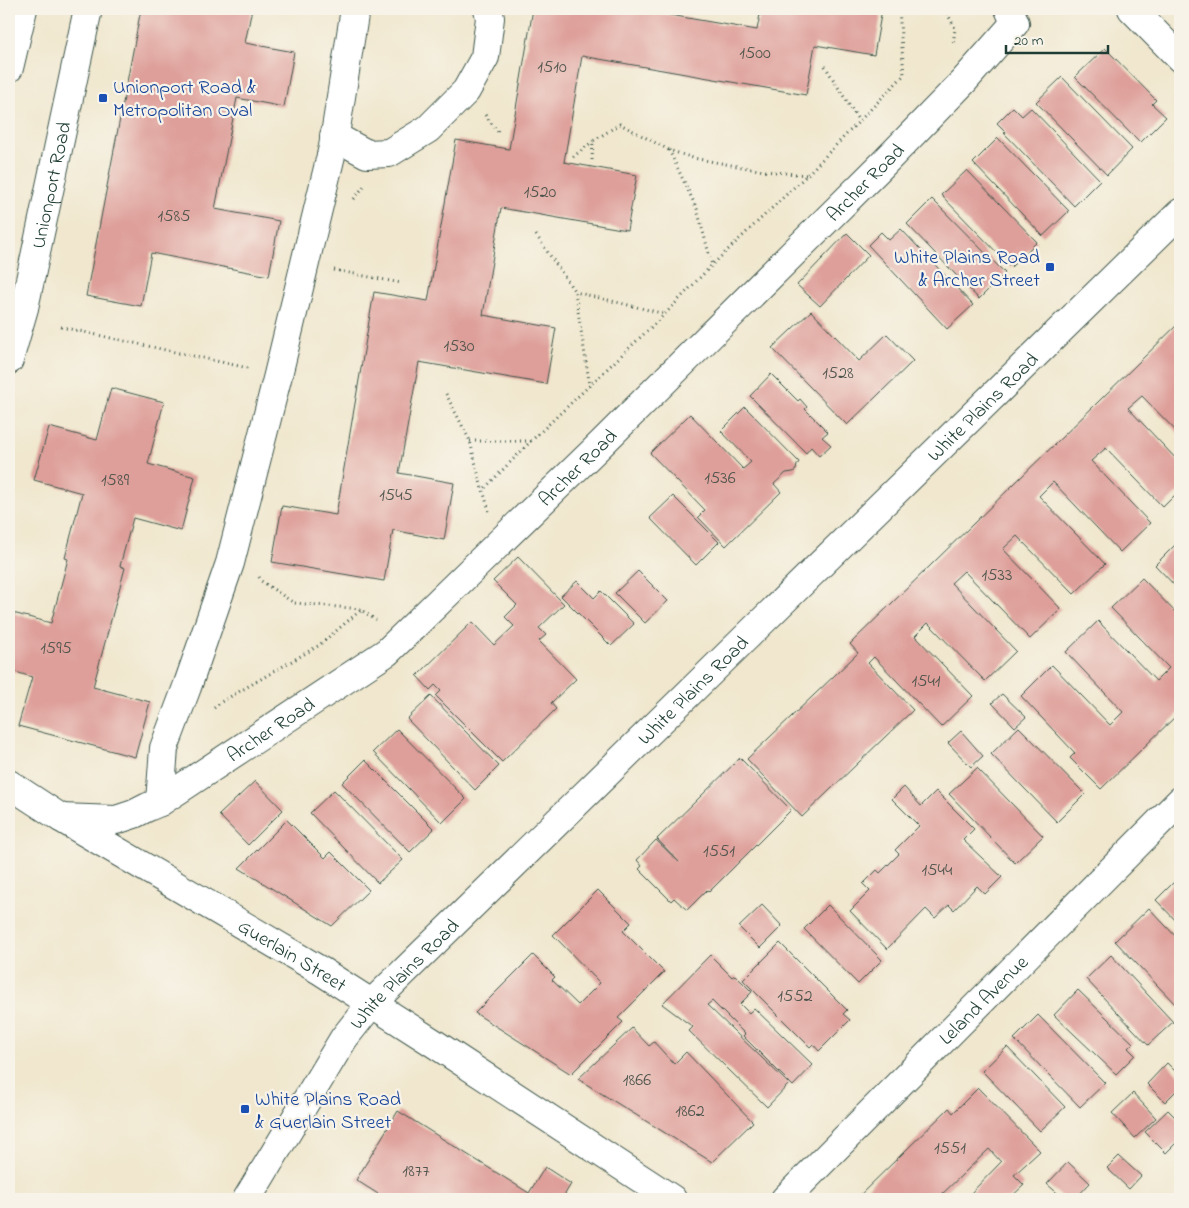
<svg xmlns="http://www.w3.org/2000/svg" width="1189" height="1208" viewBox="0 0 1189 1208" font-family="'Indie Flower',sans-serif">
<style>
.building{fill:#de9e99}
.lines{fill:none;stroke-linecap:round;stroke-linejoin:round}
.minor-casing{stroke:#3e564b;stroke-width:30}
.major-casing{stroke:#3e564b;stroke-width:30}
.path{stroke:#3e564b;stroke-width:3;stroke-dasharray:1 4;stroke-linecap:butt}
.minor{stroke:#fff;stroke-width:28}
.major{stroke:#fff;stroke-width:28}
.transit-dot{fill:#1a4fb4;stroke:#f7f3e8;stroke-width:2}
.labels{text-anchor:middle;stroke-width:4.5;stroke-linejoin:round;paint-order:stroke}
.number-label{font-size:18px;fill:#4f554d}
.transit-label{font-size:20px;fill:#164399;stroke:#f7f3e8;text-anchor:start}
.street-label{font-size:20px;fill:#1f3d34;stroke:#f7f3e8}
</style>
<rect width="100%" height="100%" fill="#f7f3e8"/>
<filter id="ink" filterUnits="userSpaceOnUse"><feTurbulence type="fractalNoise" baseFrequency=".02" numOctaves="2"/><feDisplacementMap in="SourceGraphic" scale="10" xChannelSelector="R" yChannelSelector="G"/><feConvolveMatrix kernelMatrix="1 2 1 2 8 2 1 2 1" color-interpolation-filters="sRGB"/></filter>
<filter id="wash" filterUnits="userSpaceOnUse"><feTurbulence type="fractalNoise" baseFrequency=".0096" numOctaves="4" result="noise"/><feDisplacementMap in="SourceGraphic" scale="20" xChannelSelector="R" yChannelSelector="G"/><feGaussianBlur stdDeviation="1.12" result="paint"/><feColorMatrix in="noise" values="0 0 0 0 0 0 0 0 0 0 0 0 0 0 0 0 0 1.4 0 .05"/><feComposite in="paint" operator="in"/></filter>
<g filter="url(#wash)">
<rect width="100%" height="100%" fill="#f0e7ce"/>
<g id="blocks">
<path class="building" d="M141,9H252L245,43L294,52L284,107L237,98L215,209L279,221L269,276L151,253L141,306L86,296Z
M533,9H647V11L757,30L761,9H882L874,55L815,45L806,95L582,56L564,162L637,175L627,230L501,208L483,315L556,328L546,384L419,362L399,473L454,483L444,540L393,530L384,581L272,562L282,506L336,515L374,292L428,301L456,140L509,149Z
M1105,48L1156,100L1152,104L1166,117L1140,143L1075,77Z
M1062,77L1132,149L1107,175L1036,102Z
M1013,107L1022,116L1031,108L1100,180L1074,206L1004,133L1006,132L997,123Z
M998,138L1069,211L1043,236L973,163Z
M967,170L1037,242L1011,267L941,195Z
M932,199L1005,273L979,299L907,224Z
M901,229L973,305L947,329L868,245L881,232L889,240Z
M847,233L869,255L820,306L797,285Z
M811,311L859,361L887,334L913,361L847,425L772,348Z
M1180,322V435L1142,396L1128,408L1180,463V490L1163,507L1106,448L1091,461L1150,523L1120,552L1053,482L1039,496L1105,564L1074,594L1017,536L1003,549L1061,609L1030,639L964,571L951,583L1016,651L985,681L928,623L915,636L973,696L941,727L874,657L868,663L913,710L802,817L747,759L858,653L850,644Z
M771,374L798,401L800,399L807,407L805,409L828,432L822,437L831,445L819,456L811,447L806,453L750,396Z
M111,388L164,402L148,464L195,477L181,531L133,518L120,566L125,568L93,687L150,702L135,757L18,726L32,677L9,670V612L51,623L68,559L65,558L82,493L34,480L49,427L97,440Z
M745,407L799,462L797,465L796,470L793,472L786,473L774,484L781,492L726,546L698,517L705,510L650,453L690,414L743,469L751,462L721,431Z
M673,496L719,542L696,565L650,518Z
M1180,540V591L1155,565Z
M518,557L564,604L539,628L546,635L539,641L576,679L551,703L556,709L502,762L436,696L441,691L435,685L430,690L417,676L472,622L494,645L514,626L505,617L517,605L493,581Z
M638,571L668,601L645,623L615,593Z
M1142,578L1180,617V712L1101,789L1070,758L1075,753L1021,696L1052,665L1110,725L1123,712L1066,652L1098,621L1156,681L1169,668L1111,608Z
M577,581L594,598L601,591L634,624L611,646L561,596Z
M1002,694L1026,717L1015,727L992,703Z
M431,696L499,766L475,790L407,719Z
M1019,727L1085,794L1057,822L991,754Z
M397,729L466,799L442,823L373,752Z
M961,731L983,756L971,767L948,743Z
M740,758L791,810L709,892L707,890L687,910L674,898L671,901L639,869L642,866L637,860L656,840L679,862L657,839Z
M365,760L434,829L410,852L342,783Z
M977,768L1043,836L1015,863L949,794Z
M255,781L283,810L248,845L219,815Z
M904,787L921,806L936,791L974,829L963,840L1002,877L985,894L977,886L954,910L949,905L935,918L926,909L887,949L850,911L870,891L863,884L877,870L880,873L899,854L895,850L919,826L892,799Z
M334,790L403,860L378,883L310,813Z
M287,820L325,858L331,852L369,890L332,926L239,868Z
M1180,876V925L1156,900Z
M598,890L631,923L623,931L664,972L618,1018L623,1022L571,1074L475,1013L533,955L555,977L552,980L578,1005L600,983L553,935Z
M762,905L782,926L760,948L739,927Z
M828,905L882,960L858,984L804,929Z
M1149,908L1180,941V1005L1178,1007L1115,941Z
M780,943L847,1010L843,1014L850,1020L819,1051L813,1044L810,1047L743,980Z
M710,955L732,977L735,975L752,992L740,1004L749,1013L754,1008L813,1065L793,1086L743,1036L745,1034L712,1001L707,1005L789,1084L767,1107L689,1031L693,1027L662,1004Z
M1111,955L1173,1022L1148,1045L1086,979Z
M1078,990L1133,1043L1128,1048L1135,1055L1116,1074L1054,1015Z
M1038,1015L1105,1083L1080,1107L1014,1039Z
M632,1028L649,1046L654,1042L674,1064L686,1052L753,1122L712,1162L578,1079Z
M1007,1047L1065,1107L1040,1131L982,1071Z
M1167,1063L1180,1076V1087L1165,1102L1147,1084Z
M978,1088L1040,1151L1014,1175L1024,1185L1009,1199H975L970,1194L1001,1162L989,1149L937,1199H856L949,1108L953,1113Z
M1133,1093L1156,1118L1135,1138L1112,1113Z
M1168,1110L1180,1122V1139L1166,1153L1145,1132Z
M398,1111L529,1193L545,1167L571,1184L562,1199H530L531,1198L527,1196L525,1199H386L356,1180Z
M1119,1156L1141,1176L1129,1189L1107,1168Z
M1068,1162L1090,1183L1075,1199H1064L1047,1184Z"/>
</g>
</g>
<g filter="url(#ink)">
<use href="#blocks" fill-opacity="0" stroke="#3e564b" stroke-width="1"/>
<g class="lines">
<defs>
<g id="minor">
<path d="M1132,9L1180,58"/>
<path d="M9,68L23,9"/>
<path d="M334,136L367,154L389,153L428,129L466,91L485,57L490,18L488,9"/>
<path id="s1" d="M9,360L24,308L88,9"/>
<path id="s2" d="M9,784L61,818L321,971L432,1042L672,1199"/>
<path d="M160,802L164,748L187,687L230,563L278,375L333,147L355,9"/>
<path id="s3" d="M61,818L116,820L134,814L148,807L160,802L387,652L601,444L880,167L964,81L1015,23L1009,9"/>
<path id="s4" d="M785,1199L1180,801"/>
</g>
<g id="major">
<path id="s5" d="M247,1199L344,1038L371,1004L1180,213"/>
</g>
</defs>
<use href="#minor" class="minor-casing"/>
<use href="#major" class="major-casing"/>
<path class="path" d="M938,9L947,13L955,28L953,46
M900,10L907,9
M739,12L740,9
M825,66L859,121
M485,115L499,133
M669,150L697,209L712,265
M573,157L593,141
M592,160L593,141L620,124L669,150L693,158L764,171L807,175
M354,199L364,186
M536,235L575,292
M334,270L401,283
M61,327L248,368
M590,387L575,292L665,314
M446,394L470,441L482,489
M470,441H531
M489,511L483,490L531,441L665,314L712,265L807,175L904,75L899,9
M259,577L261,581L294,603L361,609
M214,708L221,702L318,646L361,610L376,620"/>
<use href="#minor" class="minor"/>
<use href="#major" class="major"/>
</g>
</g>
<g class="transit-dot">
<rect x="98" y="93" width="10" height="10" rx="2.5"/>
<rect x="1045" y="262" width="10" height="10" rx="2.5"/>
<rect x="240" y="1104" width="10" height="10" rx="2.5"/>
</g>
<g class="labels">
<g class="number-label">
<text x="755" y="58">1500</text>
<text x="552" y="72">1510</text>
<text x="540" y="197">1520</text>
<text x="174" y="221">1585</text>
<text x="459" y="351">1530</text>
<text x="838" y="378">1528</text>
<text x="720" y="483">1536</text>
<text x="115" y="485">1589</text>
<text x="396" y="500">1545</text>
<text x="997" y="580">1533</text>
<text x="56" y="653">1595</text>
<text x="926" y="686">1541</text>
<text x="719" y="856">1551</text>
<text x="937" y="875">1544</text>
<text x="795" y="1001">1552</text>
<text x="637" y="1085">1866</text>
<text x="690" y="1116">1862</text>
<text x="950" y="1153">1551</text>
<text x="416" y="1176">1877</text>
</g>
<g class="transit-label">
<text x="113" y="93">Unionport Road &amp;<tspan x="113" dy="23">Metropolitan Oval</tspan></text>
<text x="1040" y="263" text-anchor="end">White Plains Road<tspan x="1040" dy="23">&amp; Archer Street</tspan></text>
<text x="255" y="1105">White Plains Road<tspan x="255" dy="23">&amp; Guerlain Street</tspan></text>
</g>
<g class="street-label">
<text dy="7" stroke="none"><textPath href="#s3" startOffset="1045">Archer Road</textPath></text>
<text dy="7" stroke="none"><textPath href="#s1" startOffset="180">Unionport Road</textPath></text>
<text dy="7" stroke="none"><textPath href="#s5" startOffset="1086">White Plains Road</textPath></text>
<text dy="7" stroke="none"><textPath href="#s3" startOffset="640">Archer Road</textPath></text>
<text dy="7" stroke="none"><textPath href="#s5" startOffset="681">White Plains Road</textPath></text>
<text dy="7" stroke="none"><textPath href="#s3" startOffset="235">Archer Road</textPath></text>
<text dy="7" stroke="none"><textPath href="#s2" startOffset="331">Guerlain Street</textPath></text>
<text dy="7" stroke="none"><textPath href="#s5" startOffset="276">White Plains Road</textPath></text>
<text dy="7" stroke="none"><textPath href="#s4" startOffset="281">Leland Avenue</textPath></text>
</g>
</g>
<rect width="1189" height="1208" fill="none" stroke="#f7f3e8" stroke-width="30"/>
<path d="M1006 45v8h102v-8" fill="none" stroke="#1f3d34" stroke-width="2.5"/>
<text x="1014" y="45" font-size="15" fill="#1f3d34" stroke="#f7f3e8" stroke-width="4" paint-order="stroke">20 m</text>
</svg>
